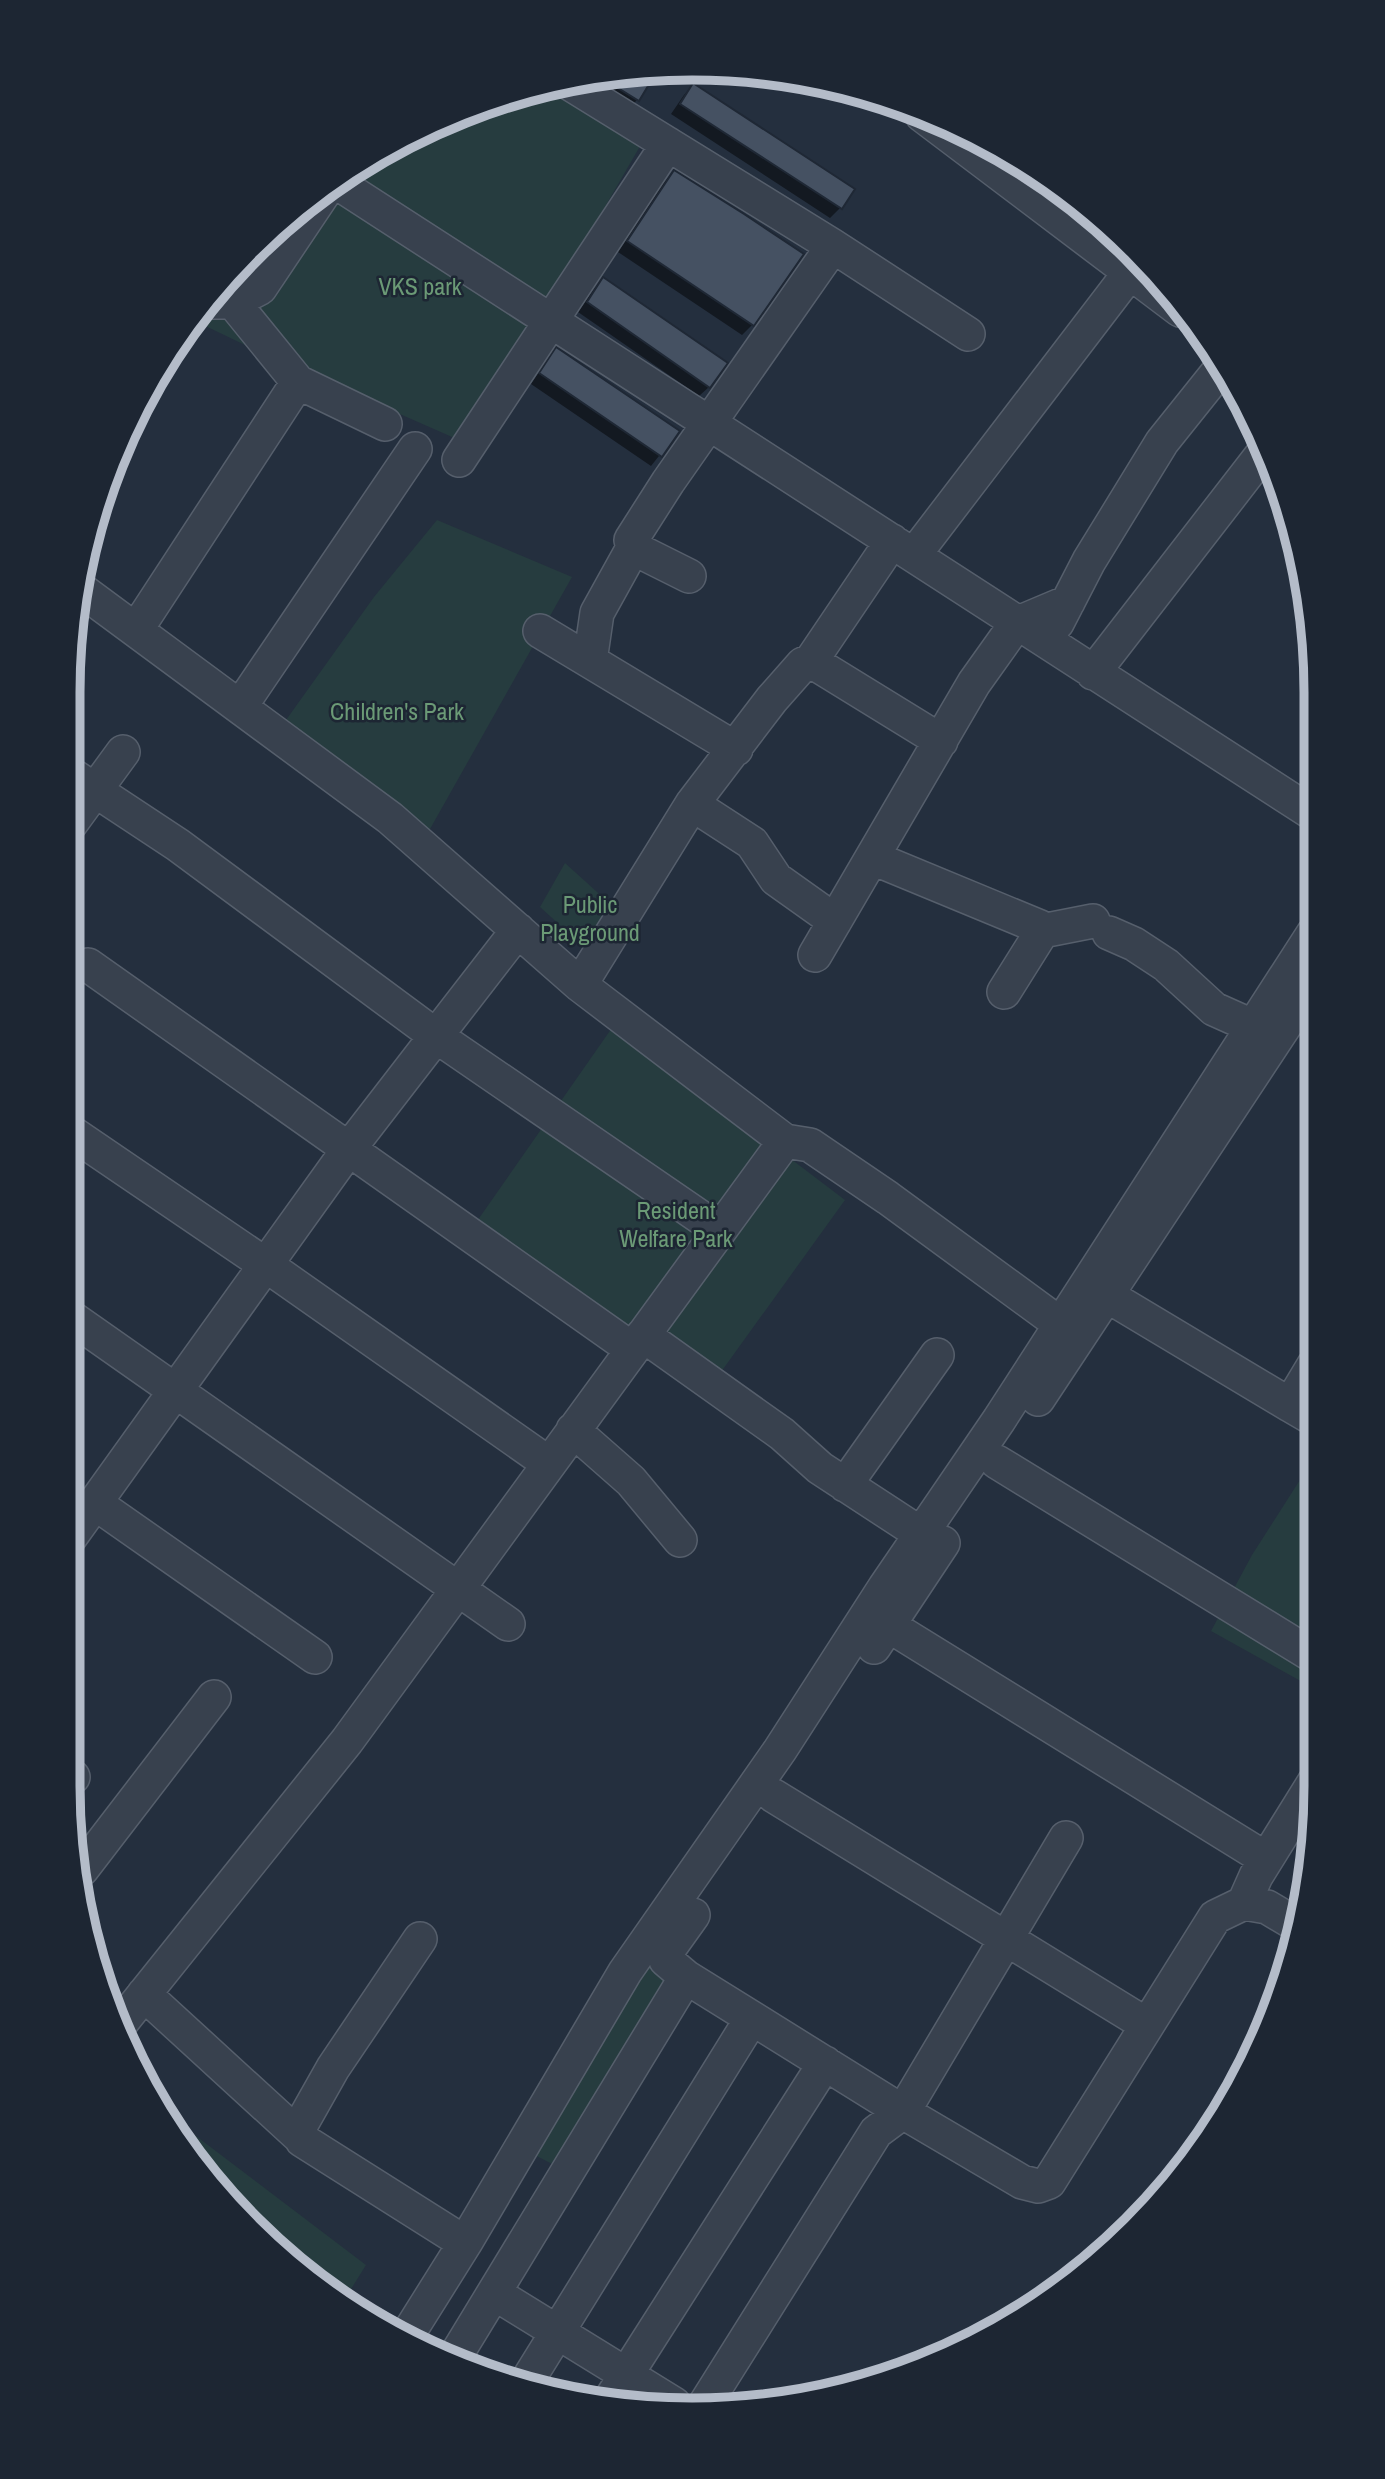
<svg xmlns="http://www.w3.org/2000/svg" width="1385" height="2479" viewBox="0 0 1385 2479" font-family="'Archivo Narrow',sans-serif">
<style>
.green{fill:#263c3f}
.shadow{fill:#0007}
.building{fill:#455162;stroke:#1f2835;stroke-width:2}
.lines{fill:none;stroke-linecap:round;stroke-linejoin:round}
.minor-casing{stroke:#565f6c;stroke-width:36}
.minor{stroke:#38414e;stroke-width:33}
.labels{text-anchor:middle;stroke-width:5;stroke-linejoin:round;paint-order:stroke}
.park-label{font-size:24px;fill:#6b9a76;stroke:#1d2633}
.rim{fill:none;stroke:#b4bcc9;stroke-width:9}
</style>
<rect width="100%" height="100%" fill="#242f3e"/>
<path class="green" d="M586,81L654,122L468,444L268,356L195,321L200,313L244,311L277,295L351,173L416,133L531,90Z
M437,520L572,577L421,845L276,734L374,597Z
M565,863L638,929L605,966L540,907Z
M614,1025L845,1200L703,1397L475,1224Z
M1314,1458L1315,1689L1211,1631L1252,1555Z
M636,1958L671,1981L558,2167L523,2149Z
M171,2117L366,2265L343,2302L197,2167Z"/>
<path class="shadow" d="M634,72L649,82L637,100L627,110L583,81Z
M693,85L853,189L840,208L830,218L671,114L684,95Z
M674,172L752,325L742,335L618,252L664,182Z
M252,254L256,256L235,283L232,284L225,280Z
M603,279L709,387L699,396L578,312L594,289Z
M557,350L678,432L651,466L531,384L547,360Z"/>
<path class="building" d="M637,72L651,81L639,101L602,78Z
M693,83L855,189L842,209L680,104Z
M674,170L744,214L804,254L754,326L627,241Z
M603,277L728,363L710,388L587,302Z
M556,347L680,431L662,457L539,373Z"/>
<g class="lines">
<defs>
<path id="minor" d="M569,83L833,246L968,334
M922,115L1180,310
M336,182L1312,813
M208,302H233L260,288L327,188
M298,382L385,424
M459,460L668,144
M914,555L1138,262
M689,576L633,548L631,540L668,482L833,246
M80,589L390,818L580,985L785,1141L810,1145L888,1198L1060,1324
M1057,623L1089,561L1162,442L1222,367
M136,630L298,382L233,302
M540,631L736,749
M590,661L597,613L633,548
M811,661L892,541
M1093,673L1264,452
M240,707L415,449
M69,826L123,752
M873,858L1040,927L1041,933L1004,992
M835,921L776,879L752,843L692,804L772,699L803,664L811,661L941,741
M518,930L436,1036L719,1230
M1042,931L1093,921
M1109,933L1134,944L1166,965L1214,1009L1252,1026
M815,955L974,683L1016,624L1068,602
M88,965L632,1349
M580,985L692,804
M69,1131L266,1265L548,1463
M1088,1284L1290,1405
M69,1316L508,1624
M643,1335L782,1434L820,1468L921,1534
M1314,1365L1290,1405L1314,1419
M1038,1399L1313,983
M573,1430L631,1481L680,1540
M997,1462L1315,1657
M845,1485L937,1355
M95,1503L315,1657
M69,1539L348,1150L436,1036L178,845L69,773
M888,1625L1266,1859
M874,1647L943,1543
M68,1774L73,1777
M774,1796L1147,2025
M82,1869L214,1697
M1244,1903L1256,1876L1315,1781
M420,1939L333,2068L298,2130L302,2140L465,2243
M686,1977L666,1960L668,1950L693,1915
M144,1994L298,2135
M121,2023L347,1741L785,1141
M494,2293L674,2404
M408,2334L465,2243L625,1972L780,1750L885,1587L999,1420L1313,934
M456,2355L686,1977L903,2112L1022,2182L1038,2186L1049,2182L1215,1917L1244,1903L1267,1907L1299,1926
M524,2386L752,2018
M612,2397L825,2063
M704,2406L876,2132L903,2112L1066,1838"/>
</defs>
<use href="#minor" class="minor-casing"/>
<use href="#minor" class="minor"/>
</g>
<g class="labels">
<g class="park-label">
<text x="420" y="295">VKS park</text>
<text x="397" y="720">Children's Park</text>
<text x="590" y="913">Public<tspan x="590" dy="28">Playground</tspan></text>
<text x="676" y="1219">Resident<tspan x="676" dy="28">Welfare Park</tspan></text>
</g>
</g>
<path d="M0 0H1385V2479H0ZM692 80H692A612 612 0 0 1 1304 692V1786A612 612 0 0 1 692 2398H692A612 612 0 0 1 80 1786V692A612 612 0 0 1 692 80Z" fill="#1d2633" fill-rule="evenodd"/>
<path class="rim" d="M692 80H692A612 612 0 0 1 1304 692V1786A612 612 0 0 1 692 2398H692A612 612 0 0 1 80 1786V692A612 612 0 0 1 692 80Z"/>
</svg>
